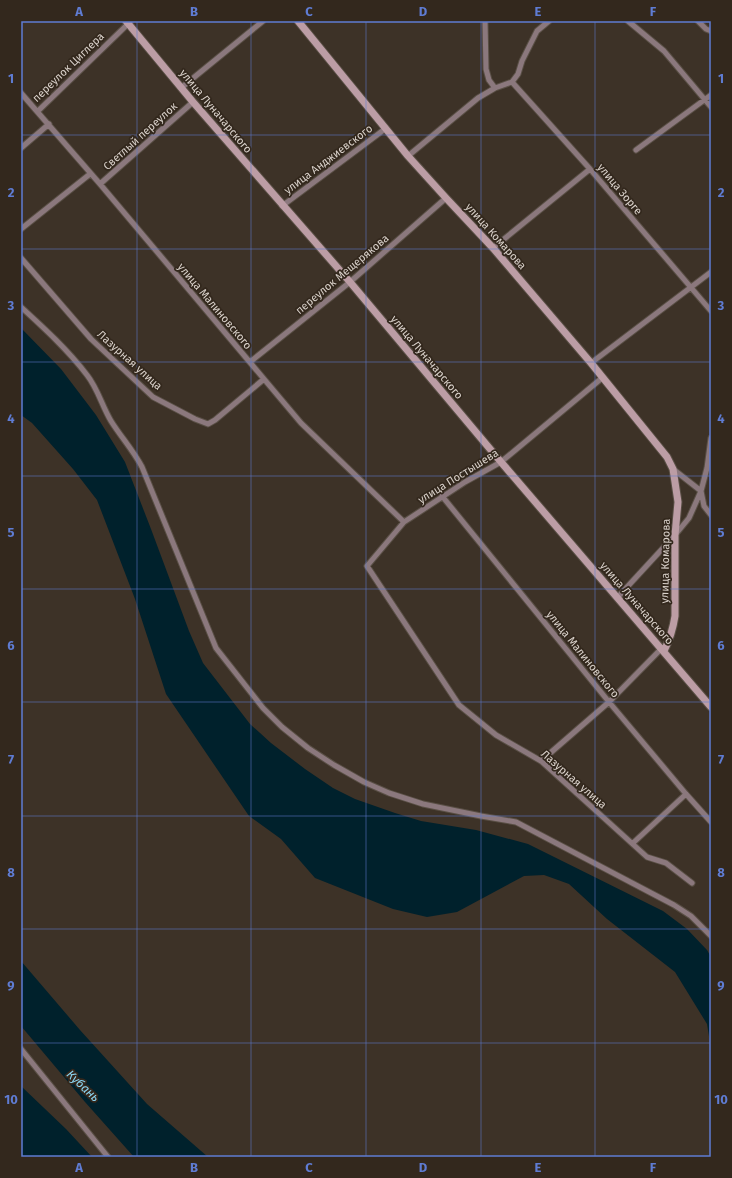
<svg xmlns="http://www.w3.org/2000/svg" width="732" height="1178" viewBox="0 0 732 1178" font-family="'Fira Sans',sans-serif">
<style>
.water{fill:#00212c}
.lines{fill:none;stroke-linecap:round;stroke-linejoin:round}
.street-casing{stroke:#594f45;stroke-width:7}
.secondary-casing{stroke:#594f45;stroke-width:9}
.street{stroke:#8b787d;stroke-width:5}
.secondary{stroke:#bc9da5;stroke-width:7}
.grid{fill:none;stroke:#5f7cd3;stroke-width:1;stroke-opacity:0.55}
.labels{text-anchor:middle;stroke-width:3.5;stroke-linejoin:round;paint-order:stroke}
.street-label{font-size:11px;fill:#dad2cb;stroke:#33281d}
.water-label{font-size:12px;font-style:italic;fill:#8bd6f3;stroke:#33281d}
.neatline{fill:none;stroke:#5f7cd3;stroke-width:1.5}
.grid-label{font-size:13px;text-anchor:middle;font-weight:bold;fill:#5f7cd3}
</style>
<rect width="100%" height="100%" fill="#3d3227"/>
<path class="water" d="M21,328L61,369L96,415L125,462L151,529L189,631L203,663L250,724L271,743L305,769L333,788L355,799L395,813L421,821L476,830L528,844L663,911L687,929L707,950L711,957V1048L707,1024L675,972L607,919L569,884L544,875L524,876L457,912L427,917L393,909L315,878L281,839L249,816L166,694L135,599L97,500L73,469L32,423L21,415Z
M21,961L80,1030L147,1104L208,1157H134L85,1102L21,1026Z
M21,1086L66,1129L92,1157H21Z"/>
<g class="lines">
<defs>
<path id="street" d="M485,21L486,69L489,80L495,88
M628,21L664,51L711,107
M698,21L706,29L711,31
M512,82L590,169L711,311
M181,88L263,21
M21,93L100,184L301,423L404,522
M38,111L130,22
M21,148L49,124
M636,150L711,95
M408,156L478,98L495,88L512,82L518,74L522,61L537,31L549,21
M100,184L193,102
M282,206L377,135L386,128
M21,229L90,174
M493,248L590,169
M21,258L91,339L153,397L195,419L208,424L215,420L264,379
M21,307C44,328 68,350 87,375C98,389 102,406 111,421C121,437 133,450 142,467L216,648L263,708L282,727L308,748L334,765L364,782L389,793L423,804L481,816L516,822L674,905L691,916L711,936
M250,362L350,282L446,198
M591,363L711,272
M602,378L501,462L465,482L404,522L367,566L459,705L496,735L541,761L647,857L666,863L692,883
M673,469L701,491L704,506L711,515
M442,496L609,702L686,794L711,822
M617,598L675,535L689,518L701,491L707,468L711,438
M541,761L609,702L662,648
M633,843L686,794
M21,1049L108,1157"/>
<path id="secondary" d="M126,21L193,102L350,282L501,462L711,707
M298,21L408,156L446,198L493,248L591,363L667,457L673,469L678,502L675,535V616C673,629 670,639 664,651"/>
</defs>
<use href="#street" class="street-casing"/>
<use href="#secondary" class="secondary-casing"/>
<use href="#street" class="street"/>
<use href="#secondary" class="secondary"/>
</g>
<path class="grid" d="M137,21V1157M251,21V1157M366,21V1157M481,21V1157M595,21V1157M21,135H711M21,249H711M21,362H711M21,476H711M21,589H711M21,702H711M21,816H711M21,929H711M21,1043H711"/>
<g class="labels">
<g class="street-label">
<text transform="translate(68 67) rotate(-44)" y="4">переулок Циглера</text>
<text transform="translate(216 111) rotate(50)" y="4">улица Луначарского</text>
<text transform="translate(140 136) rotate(-42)" y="4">Светлый переулок</text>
<text transform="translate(328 159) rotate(-37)" y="4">улица Анджиевского</text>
<text transform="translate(620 189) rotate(50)" y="4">улица Зорге</text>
<text transform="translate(496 236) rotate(48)" y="4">улица Комарова</text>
<text transform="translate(342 274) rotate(-40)" y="4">переулок Мещерякова</text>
<text transform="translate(215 306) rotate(50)" y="4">улица Малиновского</text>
<text transform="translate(427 357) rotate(50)" y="4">улица Луначарского</text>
<text transform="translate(130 360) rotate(42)" y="4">Лазурная улица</text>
<text transform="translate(458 476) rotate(-32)" y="4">улица Постышева</text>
<text transform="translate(665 561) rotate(-89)" y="4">улица Комарова</text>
<text transform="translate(637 603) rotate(49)" y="4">улица Луначарского</text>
<text transform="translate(583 654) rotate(51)" y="4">улица Малиновского</text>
<text transform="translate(574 779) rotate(41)" y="4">Лазурная улица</text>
</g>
<g class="water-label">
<text transform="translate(83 1086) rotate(43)" y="4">Кубань</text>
</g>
</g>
<rect width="732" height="1178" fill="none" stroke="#33281d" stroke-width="44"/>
<rect x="22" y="22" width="688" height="1134" class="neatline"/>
<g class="grid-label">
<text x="79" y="16">A</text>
<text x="194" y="16">B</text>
<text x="309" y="16">C</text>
<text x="423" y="16">D</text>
<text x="538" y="16">E</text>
<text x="653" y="16">F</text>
<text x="11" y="83">1</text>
<text x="721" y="83">1</text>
<text x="11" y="197">2</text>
<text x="721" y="197">2</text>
<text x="11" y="310">3</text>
<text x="721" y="310">3</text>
<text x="11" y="423">4</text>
<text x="721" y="423">4</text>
<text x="11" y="537">5</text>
<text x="721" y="537">5</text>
<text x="11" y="650">6</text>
<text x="721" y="650">6</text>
<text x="11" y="764">7</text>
<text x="721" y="764">7</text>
<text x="11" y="877">8</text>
<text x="721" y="877">8</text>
<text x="11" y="990">9</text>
<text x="721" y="990">9</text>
<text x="11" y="1104">10</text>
<text x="721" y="1104">10</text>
<text x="79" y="1172">A</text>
<text x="194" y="1172">B</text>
<text x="309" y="1172">C</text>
<text x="423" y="1172">D</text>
<text x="538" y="1172">E</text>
<text x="653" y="1172">F</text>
</g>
</svg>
